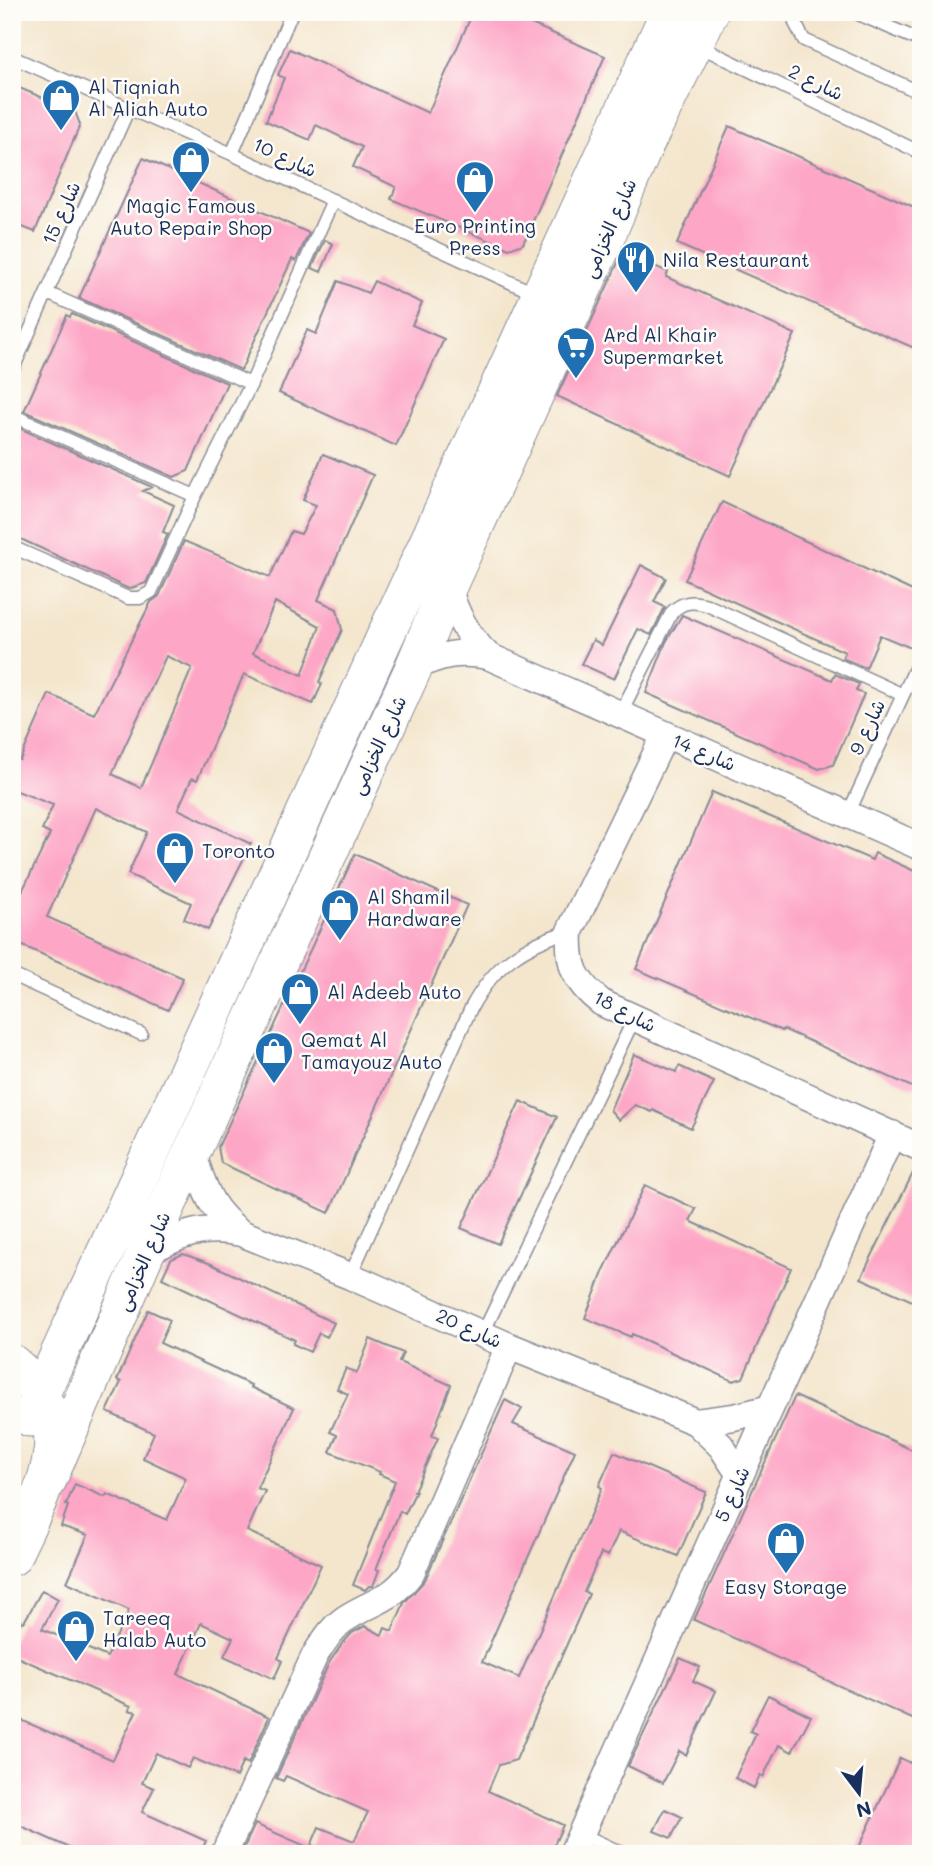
<svg xmlns="http://www.w3.org/2000/svg" width="933" height="1866" viewBox="0 0 933 1866" font-family="Mali,'Playpen Sans Arabic',sans-serif">
<style>
.building{fill:#fda6c6;fill-rule:evenodd}
.lines{fill:none;stroke-linecap:round;stroke-linejoin:round}
.lane-casing{stroke:#888a96;stroke-width:15}
.street-casing{stroke:#888a96;stroke-width:29}
.secondary-casing{stroke:#888a96;stroke-width:39}
.lane{stroke:#fff;stroke-width:12}
.street{stroke:#fff;stroke-width:26}
.secondary{stroke:#fff;stroke-width:37}
.labels{text-anchor:middle;stroke-width:5;stroke-linejoin:round;paint-order:stroke}
.street-label{font-size:19px;fill:#1b2f5e;stroke:#fdfcf7}
.poi-label{font-size:19px;fill:#1b2f5e;stroke:#fdfcf7;text-anchor:start}
</style>
<rect width="100%" height="100%" fill="#fdfcf7"/>
<filter id="ink" filterUnits="userSpaceOnUse"><feTurbulence type="fractalNoise" baseFrequency=".0143" numOctaves="2"/><feDisplacementMap in="SourceGraphic" scale="14" xChannelSelector="R" yChannelSelector="G"/><feConvolveMatrix kernelMatrix="1 2 1 2 8 2 1 2 1" color-interpolation-filters="sRGB"/></filter>
<filter id="wash" filterUnits="userSpaceOnUse"><feTurbulence type="fractalNoise" baseFrequency=".00686" numOctaves="4" result="noise"/><feDisplacementMap in="SourceGraphic" scale="28" xChannelSelector="R" yChannelSelector="G"/><feGaussianBlur stdDeviation="1.57" result="paint"/><feColorMatrix in="noise" values="0 0 0 0 0 0 0 0 0 0 0 0 0 0 0 0 0 1.4 0 .05"/><feComposite in="paint" operator="in"/></filter>
<g filter="url(#wash)">
<rect width="100%" height="100%" fill="#f4e6cd"/>
<g id="blocks">
<path class="building" d="M473,12H504L605,56L523,244L509,249L391,199L396,187L353,167L362,147L316,125L310,140L266,121L284,78L278,75L290,49L428,113Z
M12,85L75,111L80,125L35,232L12,223Z
M729,126L921,210V351L677,244Z
M143,158L309,233L296,261L292,259L241,370L79,298Z
M325,240L333,244L321,272L312,268Z
M623,252L668,272L666,277L795,334L730,476L557,396Z
M338,281L368,293L374,281L422,303L412,325L444,339L396,446L279,393L307,330L316,334Z
M72,314L227,383L188,471L174,477L24,411L67,315L70,317Z
M17,427L152,487L143,491L174,505L163,532L168,534L146,583L129,589L12,535V436Z
M323,454L373,475L318,600L337,609L342,630L319,682L322,684L313,704L244,674L197,780L192,778L178,809L251,844L208,930L184,919L191,903L128,874L147,832L96,808L47,917L183,978L168,1010L12,941V912L50,834L42,830L53,805L12,789V757L20,760L49,694L94,714L151,602L159,596L184,541L270,577L291,531L301,534L316,505L303,500ZM275,602L320,626L302,675L253,653ZM166,656L192,668L141,788L112,774Z
M722,502L921,595V625L911,648L880,635L866,668L842,658L845,652L685,580Z
M641,565L666,578L654,602L665,607L651,635L638,629L614,679L581,664L593,640L602,645Z
M682,615L832,680L835,674L859,684L856,691L864,694L833,765L819,769L646,693L666,642Z
M712,792L872,860L875,853L921,874V1074L914,1088L783,1029L782,1031L636,969Z
M355,854L467,905L329,1213L221,1163L218,1147Z
M634,1054L676,1072L679,1066L714,1082L691,1128L653,1110L652,1112L635,1105L619,1120L610,1110Z
M520,1101L557,1117L498,1244L461,1228Z
M918,1163H921V1305L861,1278Z
M645,1185L696,1209L690,1221L791,1268L743,1378L733,1381L632,1334L631,1337L585,1318L604,1270Z
M183,1254L209,1263L334,1323L327,1337L319,1333L310,1352L293,1344L295,1340L162,1278L171,1259Z
M148,1310L170,1320L160,1343L251,1385L250,1387L294,1408L257,1488L265,1491L247,1531L321,1565L278,1658L282,1661L274,1679L224,1656L233,1638L201,1623L178,1674L269,1717L248,1764L243,1761L236,1777L193,1758L188,1768L156,1753L142,1783L154,1788L142,1812L206,1841L200,1854H83L12,1822V1716L113,1760L136,1712L129,1710L131,1706L12,1655V1642L21,1621L24,1622L42,1590L58,1599L42,1629L107,1657L129,1610L67,1582L88,1535L61,1526L68,1506L66,1505L75,1484L105,1497L107,1494L167,1520L186,1478L143,1458L154,1433L107,1412L121,1382L117,1380Z
M370,1339L403,1353L399,1362L451,1385L432,1436L438,1438L414,1491H416L405,1514L400,1511L376,1569L379,1570L373,1586H369L365,1590L353,1585L395,1481L379,1474L380,1472L330,1452L337,1435L330,1432L348,1394L337,1389L346,1368L357,1373Z
M795,1396L921,1454V1723L694,1620Z
M505,1400L522,1409L513,1424L575,1451L482,1662L519,1678L602,1488L599,1486L614,1452L706,1492L678,1556L619,1531L608,1556L601,1553L584,1592L589,1594L516,1760L499,1765L488,1791L563,1825L550,1854H241L255,1824L310,1848L319,1827L354,1841L368,1812L286,1776L283,1781L276,1778L329,1663L342,1644L352,1633L365,1626L382,1635L385,1628L392,1631L404,1603L425,1580Z
M680,1658L700,1667L693,1681L716,1691L686,1755L679,1751L663,1783L628,1766Z
M768,1695L811,1716L792,1752L779,1745L763,1777L760,1775L754,1788L735,1778L756,1734L750,1731Z
M900,1758L921,1768V1854H856Z
M665,1809L682,1817L671,1838L654,1831Z"/>
</g>
</g>
<g filter="url(#ink)">
<use href="#blocks" fill-opacity="0" stroke="#888a96" stroke-width="2"/>
<g class="lines">
<defs>
<path id="lane" d="M795,12V23L804,40L921,93
M854,12L921,41
M697,45L921,153
M12,57L232,154L536,294
M232,154L292,12
M47,293L251,384
M12,371L128,110
M12,415L195,496
M12,547L128,598H140L151,592L195,496L251,384L333,200
M620,714L672,612C683,601 693,601 707,605L903,695
M848,814L921,656
M12,975L141,1034
M350,1276L471,1008C494,965 523,945 570,931
M483,1333L634,1019
M581,1834L624,1854"/>
<path id="street" d="M448,586C455,614 467,636 488,656
M413,669C438,654 460,651 488,656L921,847
M665,735L570,931C568,966 575,982 602,1003L921,1148
M192,1152C205,1189 208,1208 241,1233
M146,1252C181,1235 202,1225 241,1233L350,1276L509,1346L696,1422L721,1446L740,1475
M696,1422L734,1417L770,1408
M224,1854L315,1655C324,1641 333,1626 348,1617C375,1600 390,1601 411,1573L509,1346
M572,1854L892,1134"/>
<path id="secondary" d="M12,1363C85,1423 44,1489 12,1557
M30,1418L669,12
M48,1480L146,1252L413,669L448,586L601,249L644,147L710,12"/>
</defs>
<use href="#lane" class="lane-casing"/>
<use href="#street" class="street-casing"/>
<use href="#secondary" class="secondary-casing"/>
<use href="#lane" class="lane"/>
<use href="#street" class="street"/>
<use href="#secondary" class="secondary"/>
</g>
</g>
<defs>
<symbol id="shop-pin" viewBox="-11 -11 22 30"><path d="M0 17L-7.5 6A9.5 9.5 0 1 1 7.5 6Z" fill="#1f6fb2" stroke="#fdfcf7"/><path d="M-5-2.5h2.3a2.7 3.5 0 0 1 5.4 0H5L5.5 6h-11ZM-1.5-2.5h3a1.5 2.3 0 0 0-3 0Z" fill="#fff"/></symbol>
<symbol id="restaurant-pin" viewBox="-11 -11 22 30"><path d="M0 17L-7.5 6A9.5 9.5 0 1 1 7.5 6Z" fill="#1f6fb2" stroke="#fdfcf7"/><path d="M-5-6h1v4h1v-4h1v4h1v-4h1v5L-1.5 .5V6h-2V.5L-5-1ZM5-6V6H3V1.5H1.5Q1.5-4 5-6Z" fill="#fff"/></symbol>
<symbol id="supermarket-pin" viewBox="-11 -11 22 30"><path d="M0 17L-7.5 6A9.5 9.5 0 1 1 7.5 6Z" fill="#1f6fb2" stroke="#fdfcf7"/><path d="M-6-5.5h2.5l.6 2H6L4.5 2H-2.5L-4.4-4H-6ZM-1.5 3.2a1.3 1.3 0 1 0 .1 0ZM3 3.2a1.3 1.3 0 1 0 .1 0Z" fill="#fff"/></symbol>
</defs>
<g fill-rule="evenodd">
<use href="#shop-pin" x="39" y="76" width="44" height="60"/>
<use href="#shop-pin" x="169" y="138" width="44" height="60"/>
<use href="#shop-pin" x="453" y="158" width="44" height="60"/>
<use href="#restaurant-pin" x="614" y="238" width="44" height="60"/>
<use href="#supermarket-pin" x="554" y="324" width="44" height="60"/>
<use href="#shop-pin" x="153" y="829" width="44" height="60"/>
<use href="#shop-pin" x="318" y="886" width="44" height="60"/>
<use href="#shop-pin" x="278" y="970" width="44" height="60"/>
<use href="#shop-pin" x="252" y="1029" width="44" height="60"/>
<use href="#shop-pin" x="764" y="1519" width="44" height="60"/>
<use href="#shop-pin" x="54" y="1607" width="44" height="60"/>
</g>
<g class="labels">
<g class="street-label">
<text transform="translate(816 82) rotate(26)" y="7">شارع 2</text>
<text transform="translate(285 157) rotate(25)" y="7">شارع 10</text>
<text transform="translate(61 213) rotate(-66)" y="7">شارع 15</text>
<text transform="translate(609 228) rotate(-66)" y="7">شارع الخزامى</text>
<text transform="translate(867 727) rotate(-65)" y="7">شارع 9</text>
<text transform="translate(378 745) rotate(-65)" y="7">شارع الخزامى</text>
<text transform="translate(704 752) rotate(23)" y="7">شارع 14</text>
<text transform="translate(625 1011) rotate(28)" y="7">شارع 18</text>
<text transform="translate(143 1261) rotate(-66)" y="7">شارع الخزامى</text>
<text transform="translate(469 1328) rotate(24)" y="7">شارع 20</text>
<text transform="translate(732 1494) rotate(-66)" y="7">شارع 5</text>
</g>
<g class="poi-label">
<text x="88" y="94">Al Tiqniah<tspan x="88" dy="22">Al Aliah Auto</tspan></text>
<text x="191" y="213" text-anchor="middle">Magic Famous<tspan x="191" dy="22">Auto Repair Shop</tspan></text>
<text x="475" y="233" text-anchor="middle">Euro Printing<tspan x="475" dy="22">Press</tspan></text>
<text x="663" y="267">Nila Restaurant</text>
<text x="603" y="342">Ard Al Khair<tspan x="603" dy="22">Supermarket</tspan></text>
<text x="202" y="858">Toronto</text>
<text x="367" y="904">Al Shamil<tspan x="367" dy="22">Hardware</tspan></text>
<text x="327" y="999">Al Adeeb Auto</text>
<text x="301" y="1047">Qemat Al<tspan x="301" dy="22">Tamayouz Auto</tspan></text>
<text x="786" y="1594" text-anchor="middle">Easy Storage</text>
<text x="103" y="1625">Tareeq<tspan x="103" dy="22">Halab Auto</tspan></text>
</g>
</g>
<rect width="933" height="1866" fill="none" stroke="#fdfcf7" stroke-width="42"/>
<g transform="translate(859 1793) rotate(164)" stroke="#fdfcf7" stroke-width="5" paint-order="stroke">
<path d="M0-5L12 26L0 18L-12 26Z" fill="#1b2f5e"/>
<text y="-10" font-size="19" font-weight="bold" text-anchor="middle" fill="#1b2f5e">N</text>
</g>
</svg>
